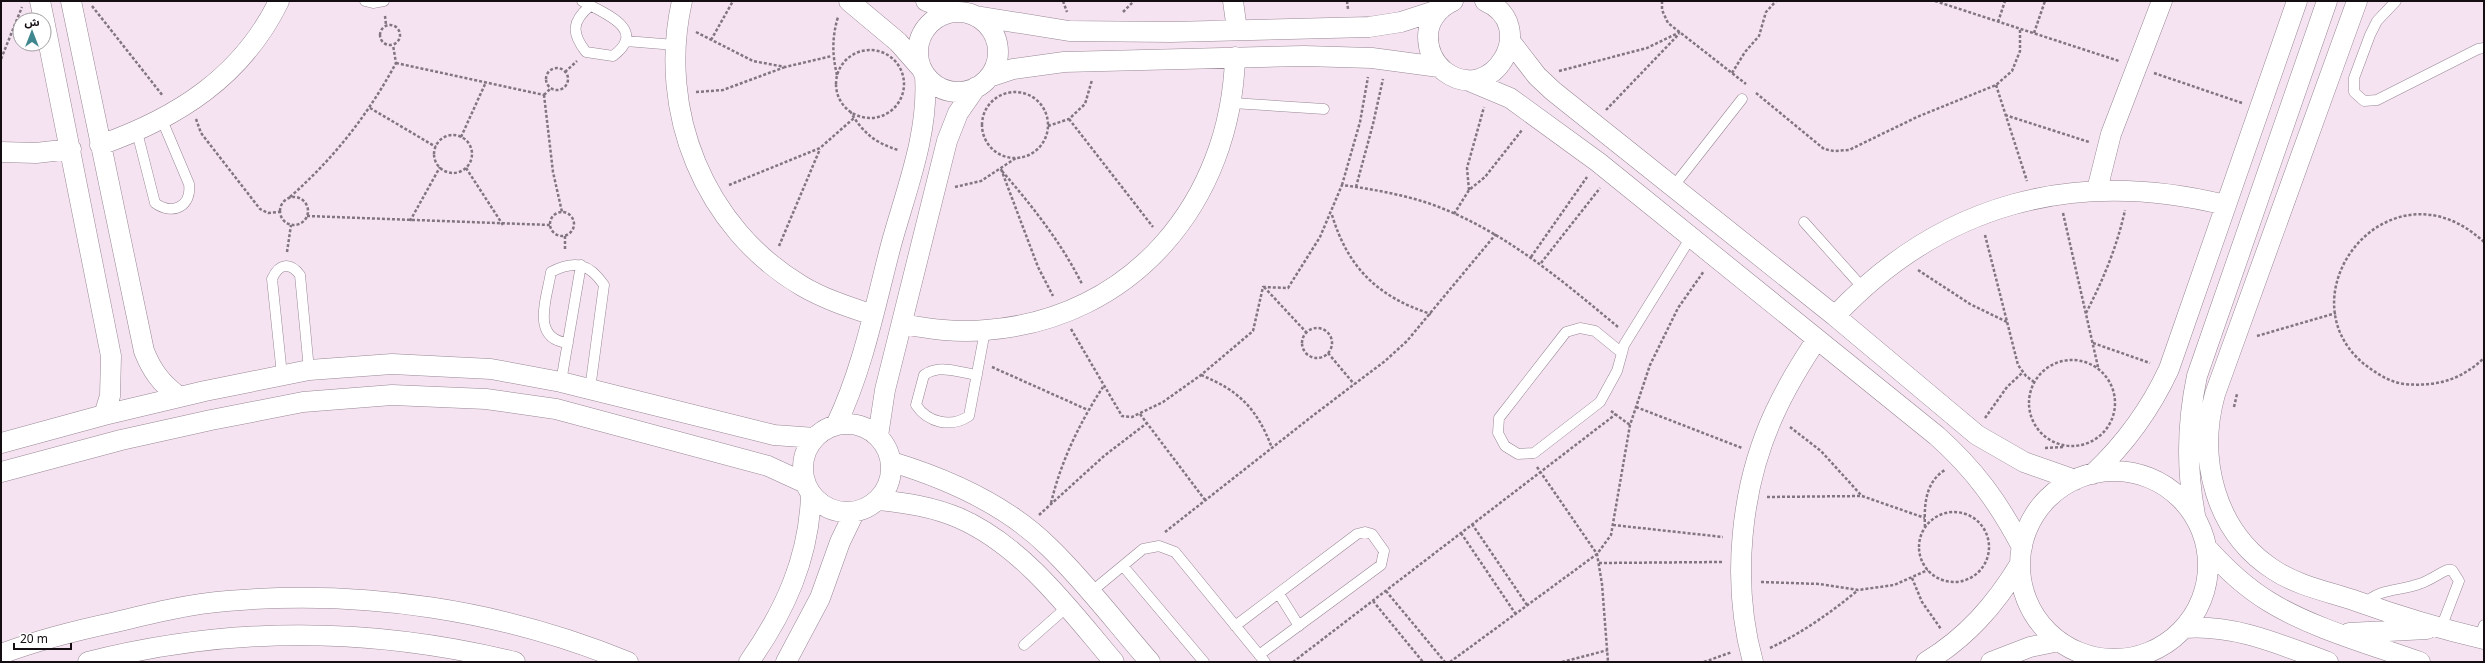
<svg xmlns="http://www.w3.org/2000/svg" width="2485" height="663" viewBox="0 0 2485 663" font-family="'Noto Sans','Noto Sans Arabic',sans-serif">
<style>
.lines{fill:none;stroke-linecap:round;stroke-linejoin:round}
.service-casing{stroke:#978794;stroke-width:11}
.minor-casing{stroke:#978794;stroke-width:21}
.path{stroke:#81757f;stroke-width:2.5;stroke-dasharray:3 2;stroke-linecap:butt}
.service{stroke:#fff;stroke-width:10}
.minor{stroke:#fff;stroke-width:20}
</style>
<rect width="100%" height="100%" fill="#f6e3f2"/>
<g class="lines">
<defs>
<path id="service" d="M365,1L373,3L384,1
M582,1C603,13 649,29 613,56L586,52C571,33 572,21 590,6
M2396,1L2377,21L2370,35L2354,78V92L2364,101L2377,100L2478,49L2484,48
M626,41L675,45
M1232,103L1324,109
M137,132L155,203C173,216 192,206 189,184L162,120
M1673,187L1742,99
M1804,222L1863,288
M1580,328L1595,331L1622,353L1617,371L1600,402L1534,453L1518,454L1505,446L1498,433L1499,418L1566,332Z
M568,343C530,339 547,298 551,272C575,260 589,263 604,285L590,389
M1622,353L1624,345L1691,237
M282,375L272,279C279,263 290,262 300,275L309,370
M977,375C958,372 940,364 924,375L916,405C928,423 951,428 969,416L985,331
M561,382L581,265
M1123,566L1204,662
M1091,592L1143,549L1159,546L1175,552L1265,662
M1279,594L1299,626
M2365,604C2378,588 2401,591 2419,584C2429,581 2438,574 2447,570H2452L2459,581L2441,628
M1235,626L1357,534L1365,532L1372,534L1384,551L1381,565L1259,655
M2479,638L2484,625
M1024,645L1067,607"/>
<path id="minor" d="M40,1L44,20
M71,1L144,351C152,371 161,383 178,396
M682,1C657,111 704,228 802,286C824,299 849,307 873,315
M849,1L898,42L920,67
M926,1L955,12
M1233,1L1237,30
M1453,1C1439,7 1428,21 1428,36C1428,50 1433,62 1444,71C1492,108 1541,25 1485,1
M2357,1L2215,394C2197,459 2215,532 2274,570C2298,586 2330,592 2356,601C2398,616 2441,629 2484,639
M918 52a40 40 0 1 1 80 0a40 40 0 1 1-80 0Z
M976,16L1069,31L1171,32L1369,27L1401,22L1441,9
M44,20L111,356L110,396L104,415
M1510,41L1537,76L1553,91L1835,316L1977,435L2024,462L2075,480
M989,77L1013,69L1064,62L1304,56L1372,58L1439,67
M1467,80L1510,98L1598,162L1937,436C1975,470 1998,502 2022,547
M100,145C177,118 242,77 279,1
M1,152L36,153L71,149
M2097,190L2111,134L2162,1
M1835,316C1941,203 2075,168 2225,205
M902,324C930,329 957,333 986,330C1133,319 1231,201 1235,57
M803 468a44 44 0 1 1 88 0a44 44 0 1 1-88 0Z
M836,425C863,369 875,306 891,245C906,190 929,134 925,76
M878,436L885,390L947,141L958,113L976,87
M1,443L104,415L205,391L309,370L392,364L491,369L561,382L774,435L815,438
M892,462C948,479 1007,505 1050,548C1086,583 1117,624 1150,662
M2020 565a94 94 0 1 1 188 0a94 94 0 1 1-188 0Z
M1,472L121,440L211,420L303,402L392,395L486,399L556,409L768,466L805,483
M2093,474C2126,443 2150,410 2169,369L2297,1
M879,500C907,503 933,507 959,518C1023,546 1070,610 1114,662
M2195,515C2186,467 2187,423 2197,376L2327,1
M2207,548C2225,568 2245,587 2268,601C2311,628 2373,645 2420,662
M2184,628C2235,624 2281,645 2328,662
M2349,633L2427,629
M1,654C38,640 78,630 116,622C153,613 189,604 227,601C363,589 502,610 628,662
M88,662C229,626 373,627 515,662
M749,662C785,611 809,558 811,495
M786,662L820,598L840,542L854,513
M1753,662C1731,583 1740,487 1775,412C1787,386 1801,363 1817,339
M1926,662C1967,637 1995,605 2020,564
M1991,662L2030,647L2059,641"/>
</defs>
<use href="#service" class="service-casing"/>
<use href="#minor" class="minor-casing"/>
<path class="path" d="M1063,1L1067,12
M1347,1L1348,9
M1662,1V10L1668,23L1746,84
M1935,1L2119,61
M92,6L163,96
M1123,12L1134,1
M385,16L386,25
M1998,22L2005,1
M380 35a10 10 0 1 1 20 0a10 10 0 1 1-20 0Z
M696,32L753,61L785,67L832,56
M2034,33L2045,1
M711,40L733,1
M836 84a34 34 0 1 1 68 0a34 34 0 1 1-68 0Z
M1,59L22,7
M396,63L544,95
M546 79a11 11 0 1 1 22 0a11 11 0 1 1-22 0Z
M1559,71L1647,48L1680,32
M565,72L577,61
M1732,73L1745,52L1759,36L1766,12L1776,1
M2154,73L2242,103
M837,75C832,54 832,37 838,17
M1996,85L2027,181
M696,92L723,90L785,67
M982 125a33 33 0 1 1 66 0a33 33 0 1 1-66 0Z
M1756,93L1824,149L1834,151L1849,150L1917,117L1996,85L2012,71L2020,51V29
M544,95L553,172L562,212
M544,95L551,88
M370,108L436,147
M1606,110L1679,34
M850,111C862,132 875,143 898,150
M2005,115L2089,142
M196,119L201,133L260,209L268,213L279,212
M1069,119L1153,227
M1048,126L1069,119L1085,104L1092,80
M434 154a19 19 0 1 1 38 0a19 19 0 1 1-38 0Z
M461,137L486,82
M466,168L503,225
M1001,169L1038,267L1053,296
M1002,171C1032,206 1061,242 1082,284
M729,185L820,148L854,118
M1342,185L1360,122L1368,77
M955,187L981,181L1016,158
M1356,187L1373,124L1383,79
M1469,190L1467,168L1484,107
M280 211a14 14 0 1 1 28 0a14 14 0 1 1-28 0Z
M290,197C334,158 368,115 396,63L393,45
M550 224a12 12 0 1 1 24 0a12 12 0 1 1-24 0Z
M2063,213L2098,367
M1454,214L1469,190L1485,177L1522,130
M1332,215C1348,268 1378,297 1431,314
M307,216L550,225
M410,221L440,167
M1985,235L2018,365L2026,376L2034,382
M565,236V251
M2484,242C2390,155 2280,294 2364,364C2376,373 2389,382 2404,384C2436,387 2461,380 2484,358
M779,246L820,149
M287,252L291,225
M1531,257L1587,177
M1541,263L1600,188
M1918,270L1970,304L2007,322
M1264,287L1306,332
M2086,313C2103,280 2117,247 2125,210
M1302 343a15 15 0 1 1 30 0a15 15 0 1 1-30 0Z
M1071,329L1122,416L1132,417L1163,402L1201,375L1253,331L1263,287L1288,288L1320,237L1342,185C1371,189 1400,194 1428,203C1502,229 1559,278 1618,327
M2257,336L2336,313
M2093,343L2150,363
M1328,353L1354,384
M2029 403a43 43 0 1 1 86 0a43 43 0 1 1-86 0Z
M992,367L1088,410
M1201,375C1240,391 1257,409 1272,448
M1636,407L1742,448
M2234,407L2237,394
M1611,411L1630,425
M1140,414L1205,500
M1985,418L2007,387L2023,372
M1790,427L1821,451L1861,495
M2045,448L2064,447
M1537,467L1597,554L1602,584L1608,662
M1767,497L1862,496L1925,518
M1051,503C1061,461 1080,422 1103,387
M1919 547a35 35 0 1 1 70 0a35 35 0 1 1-70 0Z
M1039,515L1104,456L1147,423
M1472,524L1527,605
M1613,525L1723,537
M1925,527C1924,506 1925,482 1945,470
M1165,532L1315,414L1385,361L1407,341L1496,234
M1461,533L1515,613
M1599,563L1722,562
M1912,578L1922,602L1941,629
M1761,582L1820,584L1858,590L1894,585L1928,570
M1386,591L1445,662
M1373,601L1423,662
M1770,648C1802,633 1830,613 1857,591
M1293,662L1616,414
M1450,662L1597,554L1611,535L1630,425L1650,365L1678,308L1704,271
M1562,662L1608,650
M1704,662L1732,652"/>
<use href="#service" class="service"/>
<use href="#minor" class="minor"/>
</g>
<rect width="2485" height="663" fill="none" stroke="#140e13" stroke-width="4"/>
<g transform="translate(32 32)"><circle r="19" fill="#ffffff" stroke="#a19fa1"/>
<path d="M0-3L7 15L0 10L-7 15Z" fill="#3f878e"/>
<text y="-6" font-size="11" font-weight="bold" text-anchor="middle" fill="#140e13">ش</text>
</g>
<path d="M14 643v6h57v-6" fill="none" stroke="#140e13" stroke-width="2"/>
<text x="20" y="643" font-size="12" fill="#140e13" stroke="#ffffff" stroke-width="3" paint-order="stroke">20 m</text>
</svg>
